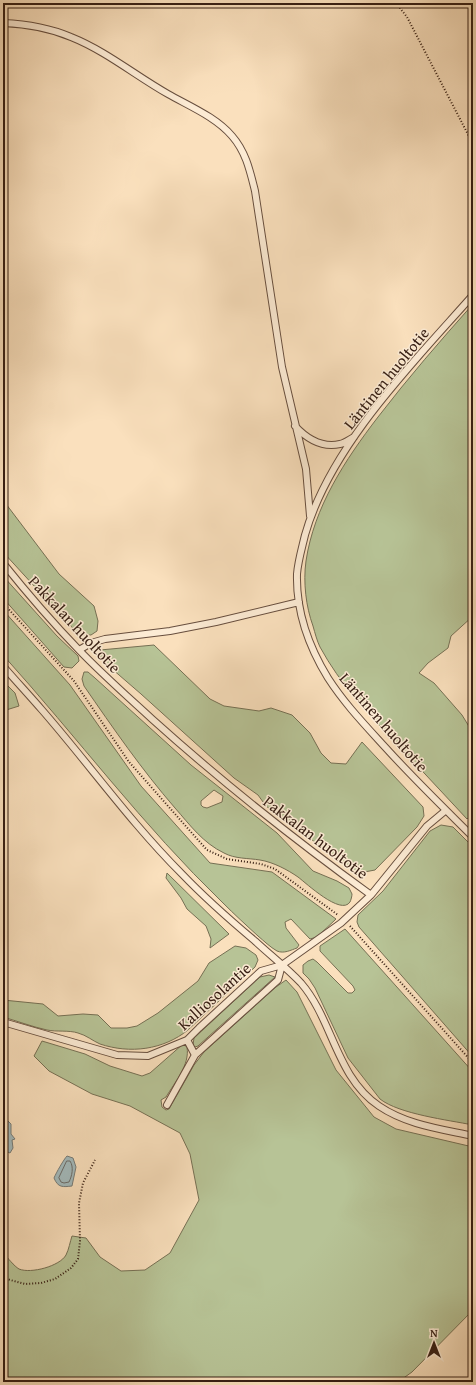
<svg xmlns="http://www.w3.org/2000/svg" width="476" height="1385" viewBox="0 0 476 1385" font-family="'Gentium Book Plus',serif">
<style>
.green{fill:#b7c396;stroke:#767054;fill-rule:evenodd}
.water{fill:#a3babc;stroke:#777c78}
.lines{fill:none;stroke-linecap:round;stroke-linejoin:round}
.shore{stroke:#6c6c68;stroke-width:1}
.service-casing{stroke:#674e3e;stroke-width:8}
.path{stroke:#361e13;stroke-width:2;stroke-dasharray:1 2;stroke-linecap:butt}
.service{stroke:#fcebd4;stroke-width:6}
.labels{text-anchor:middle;stroke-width:3;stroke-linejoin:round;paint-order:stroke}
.street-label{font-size:16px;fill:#361e13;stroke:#fcebd4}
</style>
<rect width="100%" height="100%" fill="#fae0bd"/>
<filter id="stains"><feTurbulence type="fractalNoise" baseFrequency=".005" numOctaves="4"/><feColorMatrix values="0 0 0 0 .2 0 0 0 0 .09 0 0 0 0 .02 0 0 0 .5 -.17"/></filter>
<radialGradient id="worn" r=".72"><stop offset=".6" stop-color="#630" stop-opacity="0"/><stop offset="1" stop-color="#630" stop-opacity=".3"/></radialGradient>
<path class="green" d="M473,304V616L451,636L448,648L428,663L419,673L434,683L462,715L473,733V813L467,819C444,794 421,770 398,745C369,715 340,684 320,647C317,641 315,633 313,626C306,607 303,582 306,561C314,507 345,460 378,417C408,378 440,341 473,304Z
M3,500L59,574L94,606L98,621L97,631L91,635H79L3,552Z
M3,576L57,636L78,656L79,661L72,668L64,667L3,598Z
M3,610L70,685L141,786L210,863L272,872L336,919L317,937L310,939L291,919L285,922L286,928L299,945L297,948C291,950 284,954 277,951C270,947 264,941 258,936C246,925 234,914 223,903C143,826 77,737 3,655Z
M154,645L210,699L224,706L259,711L271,708L292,715L310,733L321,753L331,763L346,764L362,742L423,807L424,816L417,827L375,870L359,873L354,871L266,806L258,795L234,778L141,694L104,662L99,655L100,650Z
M84,672H88L95,678L191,765L277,833L313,871L337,881L349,888L352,894C352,896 351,900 350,902C341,916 306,883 298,877C288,870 273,862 260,860C248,858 235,859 224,853C203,843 190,825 175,808C142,770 113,728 84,686L82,679ZM214,790L223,796L222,802L207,808L203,807L201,805V801Z
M3,681L15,693L19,706L3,711Z
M441,825L453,827L473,847V1057L359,927L357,922L358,915L383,891L430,831Z
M167,873L229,934L210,948L211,939L206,926L187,909L181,898L166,878Z
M345,929L473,1072V1125C448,1120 399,1114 380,1099L348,1058L315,988L309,979L303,973V965L308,961L313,959L317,962L348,993H352L355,990L353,986L320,951V946Z
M235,946L246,948L256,955L258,960L255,967L188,1030C163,1050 130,1054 100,1044C93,1041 86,1035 78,1033C69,1030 57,1032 47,1030C33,1027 17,1021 3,1017V1000L43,1004L58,1016L83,1014L98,1015L111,1028H127L137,1026L158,1013L198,981L209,963Z
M269,975L275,977L198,1046L195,1047L193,1045L194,1038L260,977Z
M286,980L297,992L336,1070L374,1117L396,1129L473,1147V1310L412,1372L398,1382H3V1253C8,1258 14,1266 19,1269C31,1274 60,1266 66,1255C69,1249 70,1242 72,1236L86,1238L100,1257L121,1271L145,1270L170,1253L199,1200L190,1154L180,1133L130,1106L92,1094L49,1071L34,1056L42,1041L85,1054L110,1066L142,1076L150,1073L183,1044L187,1047C190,1065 175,1082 166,1097L161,1100L162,1107L166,1110L169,1109L194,1065L204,1052L276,987Z"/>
<path class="water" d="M3,1120H7L11,1124V1134L15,1139L12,1140L13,1148L10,1153L3,1150Z
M67,1156L73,1158L76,1167L72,1186C63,1187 58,1188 54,1178C56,1173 64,1159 67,1156Z"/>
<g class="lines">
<path class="shore" d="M67,1161H70C74,1167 72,1176 69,1182L64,1183L61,1182L59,1178Z"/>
<defs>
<path id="service" d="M3,23C26,24 50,28 71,37C106,51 136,76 168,94C189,106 216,117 232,136C246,152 250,171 255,191L282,367L306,469L310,516
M473,295C413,363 330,446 305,535C302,548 298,561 297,574C296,611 309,647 328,678C344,703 365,725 385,747C413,778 443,807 473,837
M295,426C307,439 322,448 340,444C345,443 350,439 354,437
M3,563C27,593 52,622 79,650C102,674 127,696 152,719C222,782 295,840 371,895
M79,650L91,643L105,639L170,631L216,622L299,602
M3,666C16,681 29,695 42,710C89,764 131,823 182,874C205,898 230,920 255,941C270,955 287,968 301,983C333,1020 336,1077 379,1106C407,1125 441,1129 473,1136
M3,1022L117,1055L148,1056L187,1040L199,1028L261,971L282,965L341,923L371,895L427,826L445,811
M195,1055L278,980L282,965
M167,1105L195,1055L187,1040"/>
</defs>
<use href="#service" class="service-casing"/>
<path class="path" d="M396,3L407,17L473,144
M3,603L74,681L129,762L207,850L227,859L261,864L275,869L338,915
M350,926L473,1063
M3,1278L25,1284L41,1283L55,1279L71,1268L78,1259L80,1241L79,1203L83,1183L95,1160
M470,1382L473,1381"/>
<use href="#service" class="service"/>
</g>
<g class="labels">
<g class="street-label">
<text transform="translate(386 378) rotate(-51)" y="6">Läntinen huoltotie</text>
<text transform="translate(75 624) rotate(47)" y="6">Pakkalan huoltotie</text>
<text transform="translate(384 722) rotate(49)" y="6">Läntinen huoltotie</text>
<text transform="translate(316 837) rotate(37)" y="6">Pakkalan huoltotie</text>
<text transform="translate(214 996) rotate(-42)" y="6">Kalliosolantie</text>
</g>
</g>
<rect width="476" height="1385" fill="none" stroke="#fae0bd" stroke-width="16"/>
<rect x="4" y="4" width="468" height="1377" fill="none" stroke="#361e13" stroke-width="2"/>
<rect x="8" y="8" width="460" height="1369" fill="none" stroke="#361e13"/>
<g transform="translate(434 1343)" stroke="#fcebd4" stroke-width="3" paint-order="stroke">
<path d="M0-3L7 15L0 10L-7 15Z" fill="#361e13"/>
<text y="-6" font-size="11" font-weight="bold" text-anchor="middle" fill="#361e13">N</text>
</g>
<rect width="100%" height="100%" filter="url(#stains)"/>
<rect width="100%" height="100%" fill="url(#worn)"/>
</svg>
